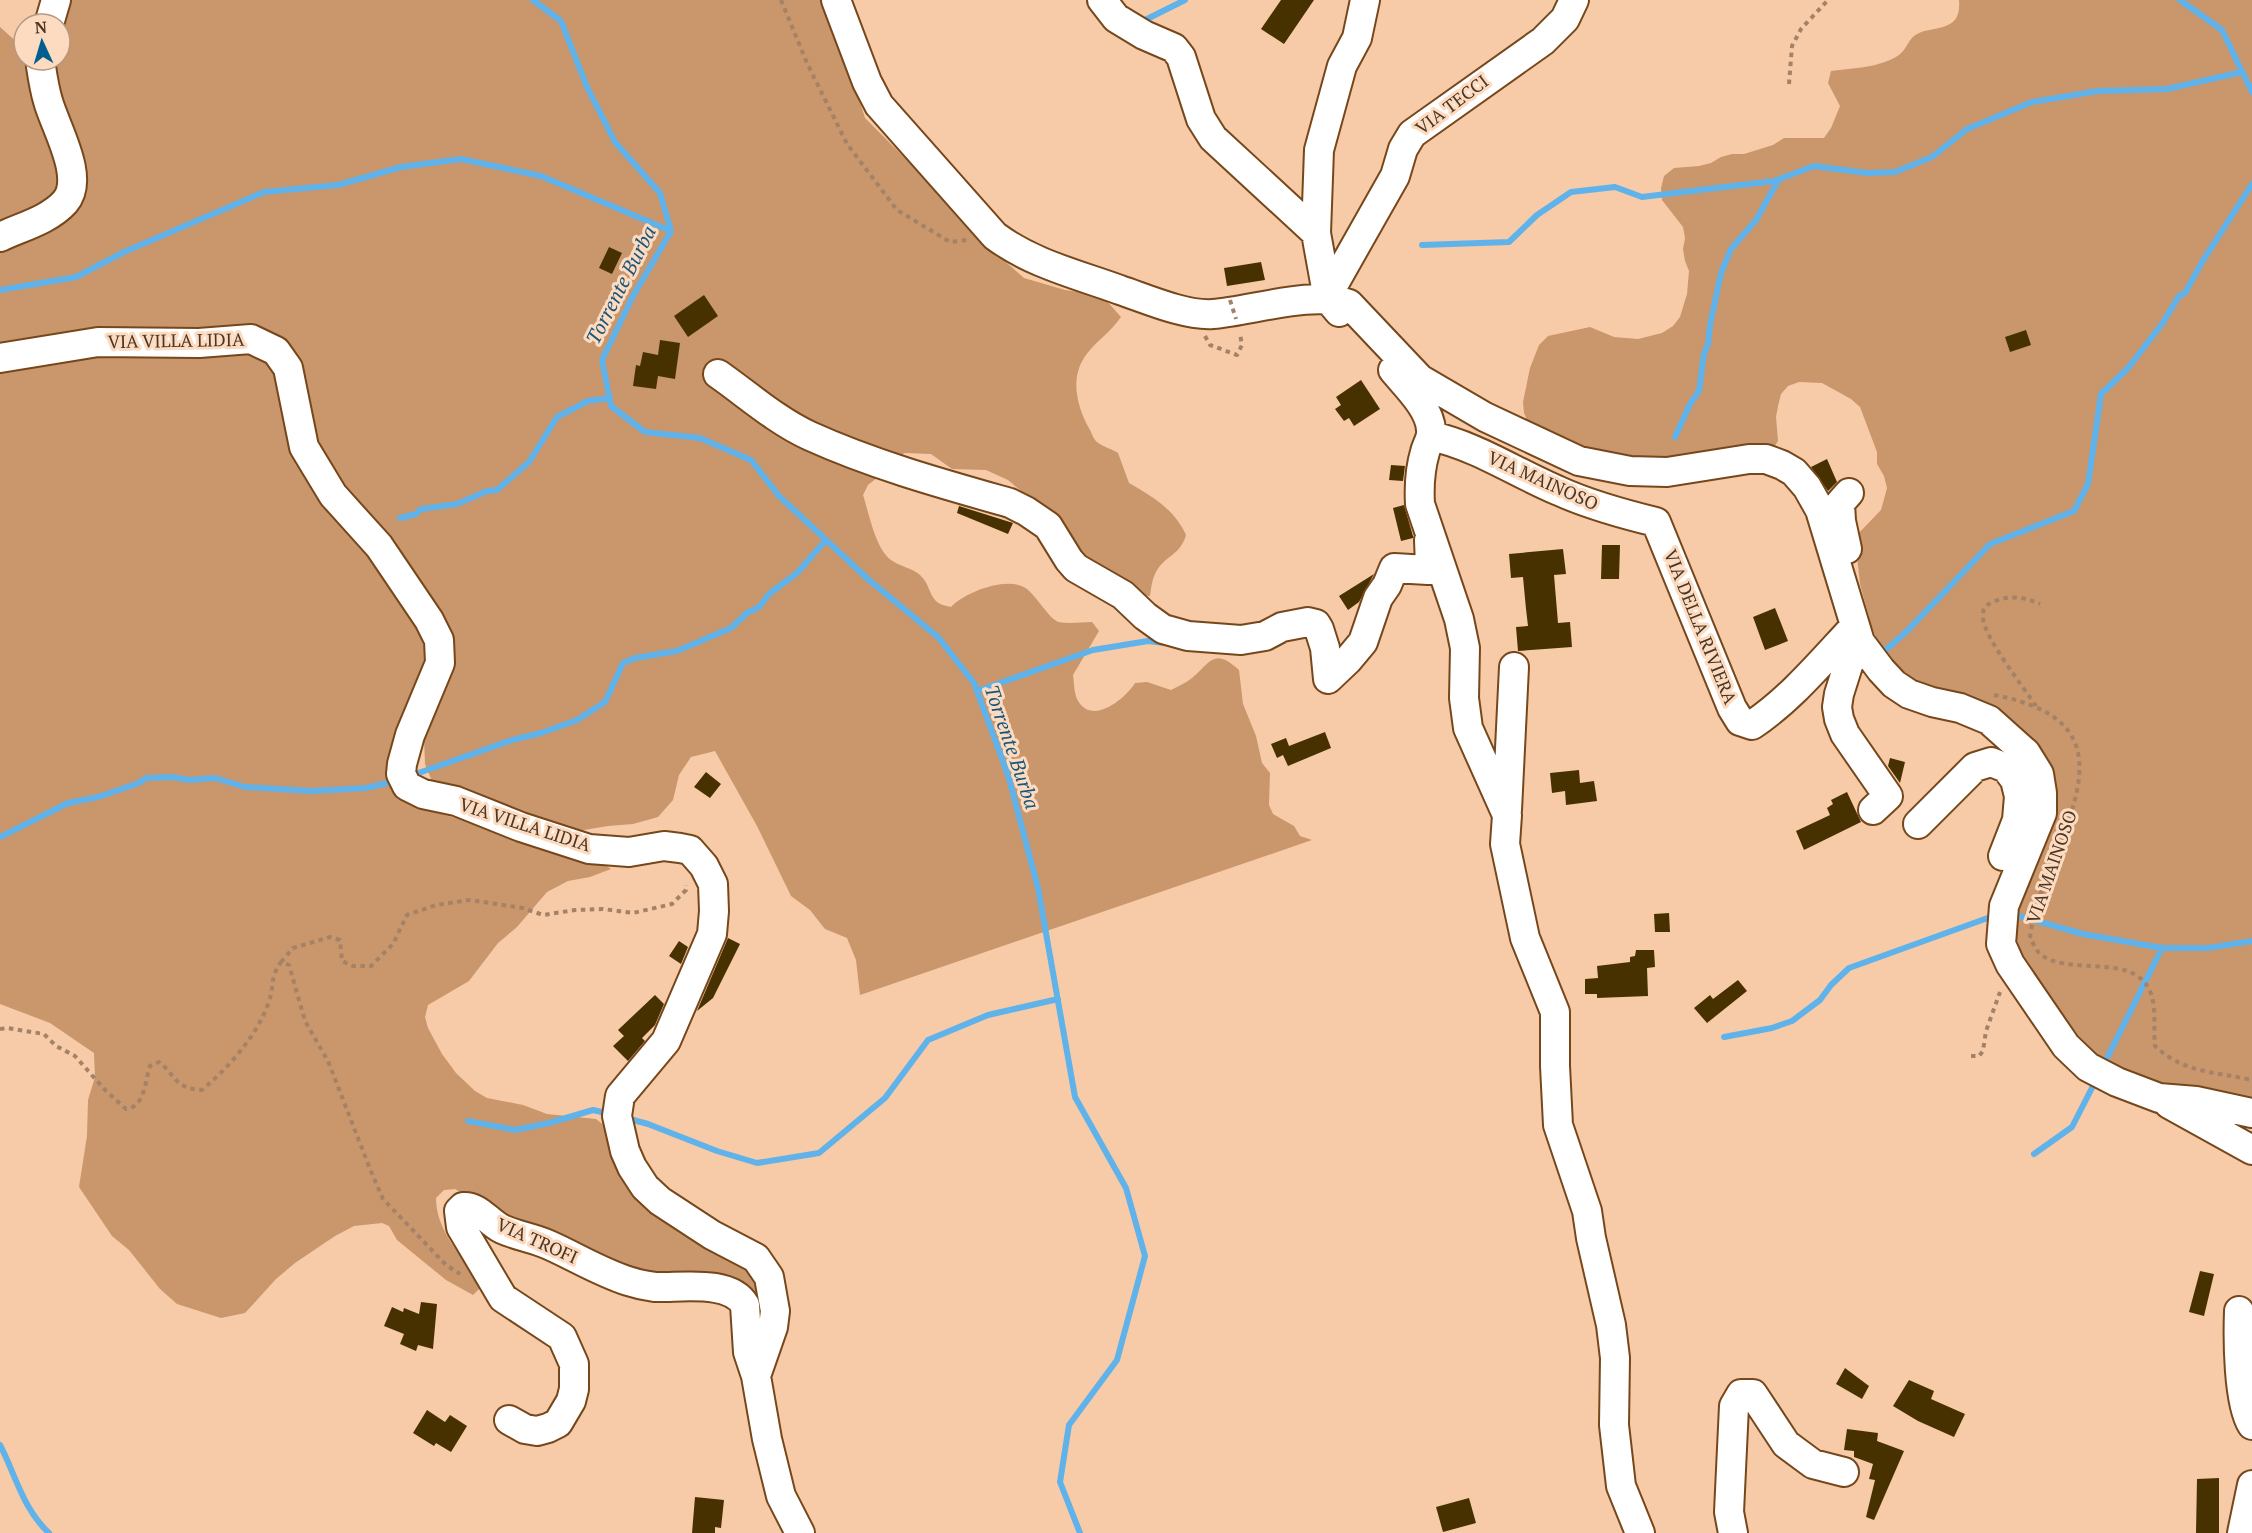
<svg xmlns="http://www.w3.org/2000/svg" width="2252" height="1533" viewBox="0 0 2252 1533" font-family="'PT Serif',serif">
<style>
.green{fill:#ca966b}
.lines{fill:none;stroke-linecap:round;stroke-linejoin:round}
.stream{stroke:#5fb2ea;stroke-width:6}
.building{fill:#483100}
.minor-casing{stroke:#76471b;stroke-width:32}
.path{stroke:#a38267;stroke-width:4;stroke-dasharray:4.5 4.5;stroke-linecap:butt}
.minor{stroke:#fff;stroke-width:28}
.path-bridge{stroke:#a38267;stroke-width:4;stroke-dasharray:4.5 4.5;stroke-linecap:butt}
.labels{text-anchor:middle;stroke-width:6;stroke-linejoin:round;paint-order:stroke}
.street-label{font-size:18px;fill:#4b3523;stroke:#fcdbc0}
.water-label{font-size:20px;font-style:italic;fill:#17557a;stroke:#fcdbc0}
</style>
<rect width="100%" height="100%" fill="#f7cba7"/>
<path class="green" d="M61,0H824L835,25L865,118L934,187L991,249L1024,278L1065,290L1094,294L1105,299L1121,317C1111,332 1096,341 1086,355C1069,378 1077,407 1090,430C1092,434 1094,440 1097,442C1103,447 1112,449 1118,453L1129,483C1152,496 1175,510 1186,535C1180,556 1164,556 1156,572C1152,579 1151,589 1150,596L1138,595L1093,569L1046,512L1008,480L986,470L952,469L931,454L905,453L892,459L878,477L868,485L863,495C869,513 875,548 891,560C899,566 912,568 920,575C934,588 926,603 951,607C965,592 1009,575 1027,589C1037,597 1050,620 1059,622C1069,624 1082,622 1092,622L1099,631L1073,675C1074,682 1074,692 1077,699C1091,727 1125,699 1135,683L1147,682L1171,690C1178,686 1186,683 1192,678C1211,662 1214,647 1239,670L1243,704L1256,736L1262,763L1270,773L1269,805L1273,814L1294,826L1300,836L1312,840L860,995L856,960L847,938L825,929L810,910L791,896L757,826L715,751L691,757L679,775L673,800L658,817L633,824L608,826L578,831L483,798L434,786L425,764L424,739L452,663L449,627L393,547L342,491L319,445L306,401L282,339L0,350V246L69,212L48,60H60Z
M1959,0H2252V1103L2180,1095L2082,1052L2012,946L2041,762L1916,683L1886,660L1872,628L1860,584L1855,537L1881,510L1887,488L1884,476L1877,464V452L1860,407L1851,399L1822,383L1799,382L1788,386L1781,394L1778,406L1776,417L1778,441L1771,452L1605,463L1529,424L1524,413L1523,402L1530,368L1539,345L1548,336L1590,327L1614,337L1638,339L1662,333L1673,326L1680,317L1687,294L1689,271L1685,261L1683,249L1685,238L1683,227L1662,200L1661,188L1664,176L1674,168L1699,166L1711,163L1721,157L1732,154H1744L1773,145L1784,138H1824L1831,128L1840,106L1828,83L1831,71C1853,68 1880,68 1899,55C1907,49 1908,39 1917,34C1935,25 1962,33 1959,0Z
M0,27L20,45L25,68L55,156L59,182L49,203L0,223Z
M239,350L264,356L278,376L423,626L425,656L401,795L421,809L491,827L597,860L611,869L590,877L568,881L547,892L517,927L498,943L469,981L428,1005L425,1017L428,1028L442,1054L456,1073L475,1091L487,1098L523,1105L547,1114L596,1119L605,1126L616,1159L631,1192L660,1217L750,1266L764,1300L756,1332L755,1305L651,1277L505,1217L455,1189L444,1190L436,1198C436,1232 464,1259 483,1285L473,1295L446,1280L397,1240L389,1226L382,1223L354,1226L335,1236L295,1263L276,1279L245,1313L221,1318L177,1304L160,1289L129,1250L112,1236L79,1187L87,1136L88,1100L95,1077L94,1053L50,1023L0,1004V364L42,355Z"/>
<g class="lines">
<path class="stream" d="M533,0L561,21L587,87L615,142L660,193L671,231L633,296L602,360L611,406L645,432L700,438L751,460L779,496L869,580L938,637L974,683L1008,775L1038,888L1075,1097L1126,1188L1145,1256L1117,1360L1069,1425L1060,1482L1080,1533
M2180,0L2222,30L2252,92
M1139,23L1185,0
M1422,245L1509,242L1537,215L1571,192L1615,187L1642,197L1774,181L1814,166L1867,173L1895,172L1932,157L1967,129L2032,102L2098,91L2167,89L2242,72
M0,290L76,277L124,252L264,192L338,185L401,167L461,159L541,176L671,231
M1675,437L1690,404L1699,391L1704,353L1708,345L1710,325L1721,273L1731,249L1756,220L1779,179
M400,518L416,514L421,509L457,504L487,491L497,490L529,462L557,417L588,401L610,398
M1880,655L1907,631L1990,544L2074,511L2088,484L2101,394L2128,368L2162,324L2179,296L2185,293L2202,262L2252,184
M977,691L1093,650L1148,641L1165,643
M410,776L512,740L541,733L577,720L605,702L623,663L635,658L677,651L731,628L747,613L759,607L769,594L797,573L826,540
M0,837L68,803L98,797L139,783L146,778L172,777L189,780L215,778L245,787L312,791L366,788L395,781
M2012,914L2083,934L2162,948H2208L2252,941
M1724,1037L1772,1028L1792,1021L1820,1000L1831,985L1849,968L1996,915
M2103,1066L2162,948
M626,1118L648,1124L717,1151L757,1163L819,1153L885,1098L928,1040L988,1015L1058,999
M468,1121L515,1130L549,1123L593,1110L610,1114
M2034,1154L2072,1127L2097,1078
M0,1445C16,1476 23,1509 49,1533"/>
</g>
<path class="building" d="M1281,0H1314L1284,44L1261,29Z
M609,247L622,253L612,274L599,268Z
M1261,262L1265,280L1227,286L1224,268Z
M704,295L718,316L688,337L674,316Z
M2026,330L2031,345L2010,352L2005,337Z
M660,340L680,343L675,379L658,376L656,389L633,386L636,365L640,366L643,352L658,355Z
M1361,380L1380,409L1354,426L1349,418L1344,421L1335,409L1341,405L1336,397Z
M1827,459L1837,482L1828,491L1811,467Z
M1391,465L1405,466L1403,481L1389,480Z
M1404,505L1413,536V538L1401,541L1393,508Z
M959,506L1013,523L1008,534L957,513Z
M1602,545H1620L1619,579H1601Z
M1563,549L1566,574L1554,575L1558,623L1570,622L1572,647L1518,651L1516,627L1528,626L1526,609L1523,577L1511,578L1509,554Z
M1374,574L1359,602L1348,610L1339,596Z
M1775,608L1788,641L1765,650L1753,617Z
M1325,732L1331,748L1288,766L1283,755L1277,758L1271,744L1286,738L1289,746Z
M1890,758L1905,762L1900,783L1888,766Z
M1579,770L1580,783L1594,781L1597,801L1566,805L1565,791L1552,793L1550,773Z
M706,772L721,784L710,798L694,787Z
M1847,792L1861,822L1804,850L1796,831L1830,815L1827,808L1833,804L1831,800Z
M1669,913L1670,932H1655L1654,914Z
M728,938L740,944L713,998L697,1011Z
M679,941L688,947L681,964L669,956Z
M1636,950H1654L1655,967L1647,968L1648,996L1597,998V994H1585V979L1598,978L1597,966L1630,962V957L1635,956Z
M1738,980L1747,991L1707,1023L1694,1008L1710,995L1713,999Z
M655,995L664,1004L655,1025L642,1038L645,1041L628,1061L613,1046L624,1036L618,1030Z
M2200,1271L2214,1274L2204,1316L2189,1312Z
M421,1302L437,1304L433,1349L418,1345L416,1351L400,1344L404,1334L384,1326L392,1307L403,1312L404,1308L419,1314Z
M1845,1368L1869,1386L1862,1399L1836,1384Z
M1909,1380L1934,1391L1931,1399L1965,1414L1954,1437L1918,1421L1893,1406Z
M427,1410L445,1422L450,1415L467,1426L451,1452L436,1443L434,1446L413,1433Z
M1847,1429L1878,1433L1877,1441L1904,1451L1874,1520L1866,1517L1875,1480L1869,1479L1873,1464L1854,1457V1451L1844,1450Z
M2219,1478V1533H2196L2197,1479Z
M695,1497L724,1500L721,1528L715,1527V1533H692Z
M1469,1498L1476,1523L1443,1532L1436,1507Z"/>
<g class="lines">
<defs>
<path id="minor" d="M836,0L867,82L879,105L995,236C1033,264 1076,274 1120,290C1147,299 1185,316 1213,314C1252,311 1313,290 1349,304L1420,379L1485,417L1579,461L1630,471L1667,472L1749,459H1766L1782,465L1794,472L1807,487L1820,510L1860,642L1881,670L1894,684L1909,694L1932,702L1960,708L1989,720L2026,753L2039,774L2042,793V813L2004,906L2001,944L2010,964L2066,1046L2088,1067L2117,1082L2159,1098L2196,1101L2252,1113
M1102,0L1116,18L1144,35L1174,48L1181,57L1201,119L1213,138L1316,233
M49,24L56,0
M0,237C21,227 49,220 65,202C86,178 55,127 48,101C44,88 42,73 40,60
M1328,299L1335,282L1395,176L1403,149L1412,134L1543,41L1565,19L1574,0
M1339,312L1328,299L1316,233L1319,150L1342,66L1357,38L1365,0
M0,358L98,342L199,343L251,339L276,351L288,368L304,447L333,495L379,546L429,620L439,640L440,663L410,735L402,764L401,774L407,786L423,794L456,801L521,827L589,849L629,852L664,846L680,848L690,850L704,866L713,884L714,911L712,934L666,1041L620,1096L617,1116L625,1151L632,1167L645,1187L660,1201L712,1235L756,1258L769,1277L775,1311L773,1327L756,1376L767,1439L781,1496L800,1533
M1393,370C1406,386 1430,408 1431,430C1432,438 1427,444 1425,452C1420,469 1419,487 1420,504L1459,619L1465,648L1464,698L1468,728L1507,815L1505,844L1525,938L1555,1012V1066L1558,1125L1587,1211L1591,1238L1611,1325L1615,1358L1614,1425L1621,1486L1640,1533
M718,374C748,395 777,421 810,436C874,465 943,484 1010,503L1026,511L1048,526L1069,560L1076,568L1123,595L1145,616L1163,629L1188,636L1241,640L1265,636L1282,627L1308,622L1316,624L1319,629L1325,648L1328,679L1348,660L1363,642L1378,598L1387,585L1394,568L1428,570L1430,566L1429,540
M1431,436C1477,446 1516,473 1559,491C1590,505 1623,514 1656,522L1732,708L1740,721L1752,725C1791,699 1823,660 1855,626
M1847,549L1841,521L1840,503L1849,493
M1860,642L1852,653L1839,694L1837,707L1839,719L1845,734L1888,796L1873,810
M1507,810L1514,667
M1918,824L1975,767L1991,762L2006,768L2015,780L2019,796L2017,820L2003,856
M2169,1104L2252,1150
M2239,1311C2238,1338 2238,1403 2252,1425
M509,1420L525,1429L537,1431L548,1428L558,1423L571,1401L574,1389V1364L562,1337L503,1298L461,1227L459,1211L463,1207C479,1206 488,1222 502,1229C517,1236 534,1238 549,1245C576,1257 600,1272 628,1281C637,1284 646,1286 655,1287C680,1288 730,1279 745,1305L748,1352L756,1376
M1733,1533L1729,1512L1734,1406L1741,1394H1753L1786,1444L1813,1464L1844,1472
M2242,1533L2252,1485"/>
</defs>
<use href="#minor" class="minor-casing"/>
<path class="path" d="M781,0L807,63L847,144L897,210L950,242L967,240
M1789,84L1792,46L1801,29L1828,0
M1205,336L1210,345L1237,355L1242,345L1240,334
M1994,695C2156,725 2040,845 2030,938C2033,943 2036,950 2040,954C2069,977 2133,952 2150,991C2157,1007 2153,1029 2155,1046C2183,1073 2216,1072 2252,1080
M2036,706C2024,688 1984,637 1983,618C1982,609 1986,604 1995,601C2010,595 2025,597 2040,604
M281,962L293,948L330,937L340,940L342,961L353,966H371L393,944L407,915L436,905L470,900L523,908L543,915L575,910L603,909L633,913L672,904L686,890V885
M0,1029L7,1028L44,1034L56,1046L75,1056L106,1091L126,1109C145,1107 145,1081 150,1066L159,1062C177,1076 173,1088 202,1090C229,1067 258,1035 269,1001C275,983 269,980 281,962L289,965L305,1021L328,1061L370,1169L383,1199L446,1265L460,1274
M1971,1056H1979L1983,1051L1986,1031L2000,992"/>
<use href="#minor" class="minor"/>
<path class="path-bridge" d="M1230,300L1236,319"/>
</g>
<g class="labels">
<g class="street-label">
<text transform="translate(1452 105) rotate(-37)" y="6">VIA TECCI</text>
<text transform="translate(176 341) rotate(-1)" y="6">VIA VILLA LIDIA</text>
<text transform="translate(1543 481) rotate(24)" y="6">VIA MAINOSO</text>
<text transform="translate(1700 627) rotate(68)" y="6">VIA DELLA RIVIERA</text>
<text transform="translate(525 825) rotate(18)" y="6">VIA VILLA LIDIA</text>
<text transform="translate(2052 867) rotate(-71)" y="6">VIA MAINOSO</text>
<text transform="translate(537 1241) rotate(24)" y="6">VIA TROFI</text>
</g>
<g class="water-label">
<text transform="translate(621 285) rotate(-63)" y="7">Torrente Burba</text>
<text transform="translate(1012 747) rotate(71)" y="7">Torrente Burba</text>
</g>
</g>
<g transform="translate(42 42) rotate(356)"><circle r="28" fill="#fcdbc0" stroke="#b59981" stroke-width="1.5"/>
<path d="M0-4.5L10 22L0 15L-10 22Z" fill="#005f8f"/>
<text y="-9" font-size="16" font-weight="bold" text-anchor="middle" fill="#4b3523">N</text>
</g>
</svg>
